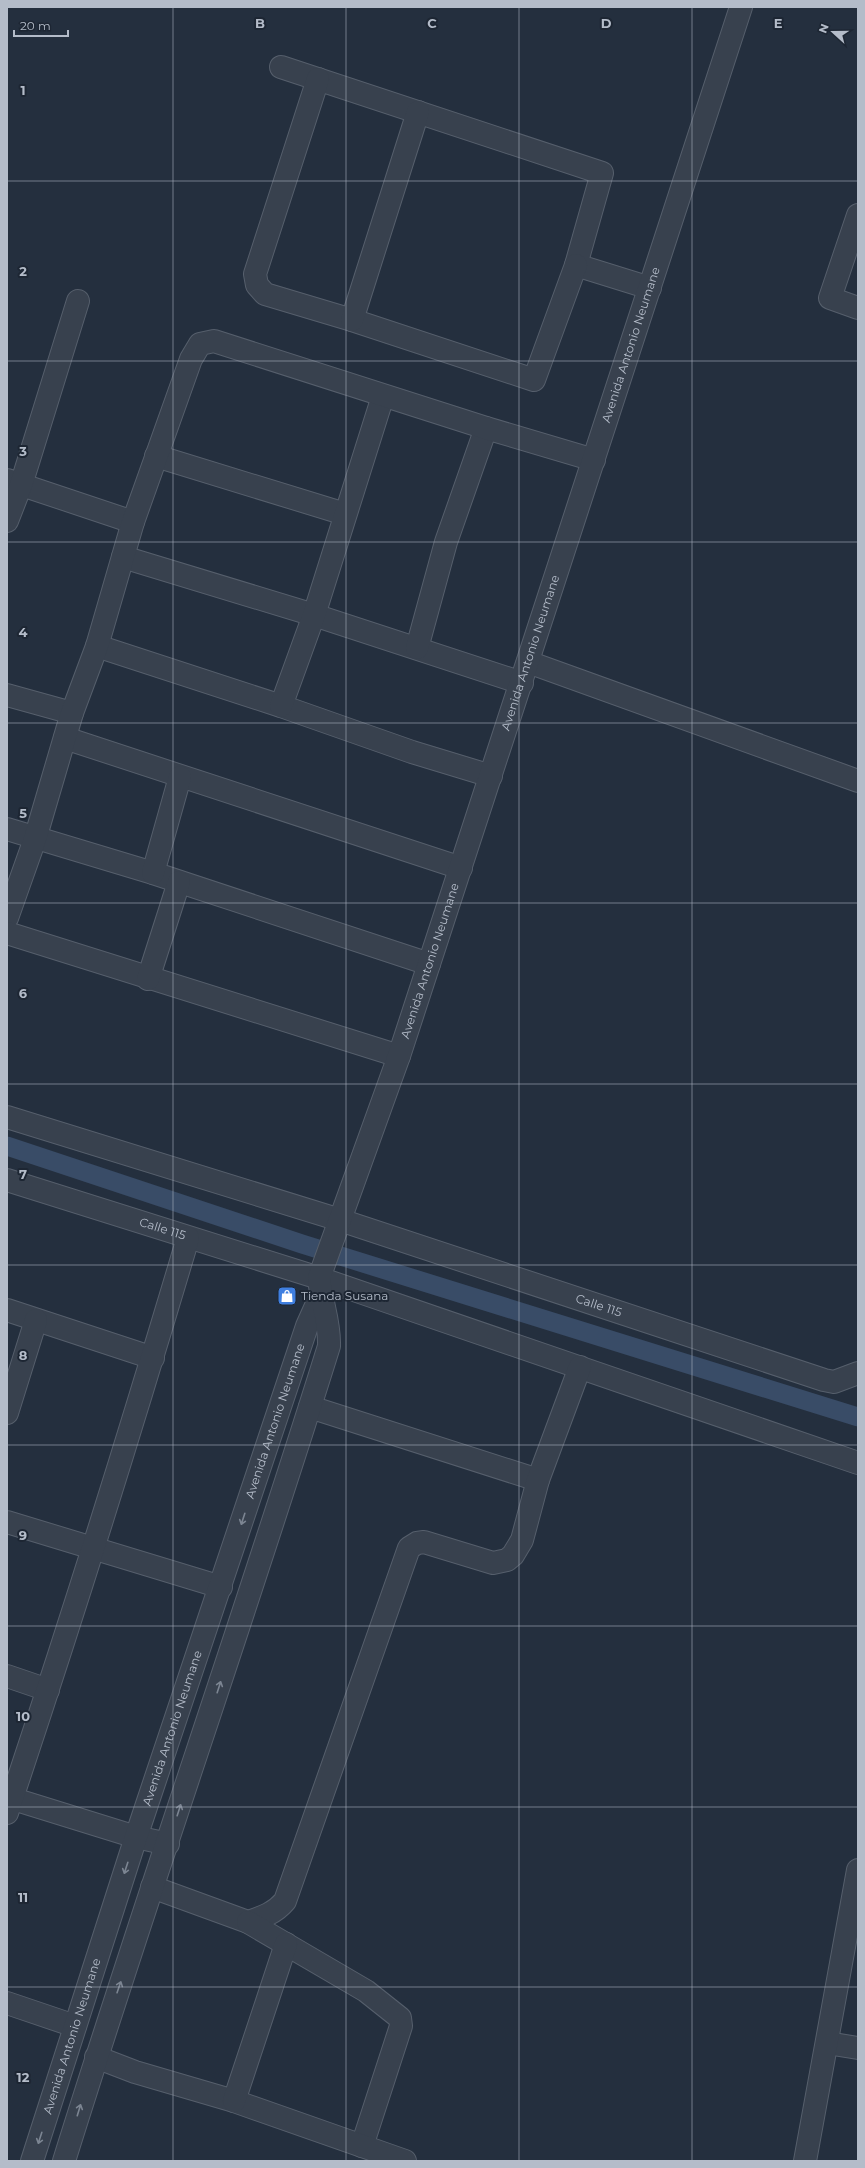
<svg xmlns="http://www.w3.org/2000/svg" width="865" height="2168" viewBox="0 0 865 2168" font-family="Montserrat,sans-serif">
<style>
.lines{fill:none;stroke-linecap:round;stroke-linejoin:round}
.canal{stroke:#394c67;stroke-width:19}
.minor-casing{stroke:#565f6c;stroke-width:24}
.minor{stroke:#38414e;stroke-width:22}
.oneway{stroke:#7c8592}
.grid{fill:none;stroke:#b4bcc9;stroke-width:1;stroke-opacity:0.55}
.labels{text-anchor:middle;stroke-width:4;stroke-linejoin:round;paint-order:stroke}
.street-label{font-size:12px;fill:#b4bcc9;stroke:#1d2633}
.poi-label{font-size:12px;fill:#b4bcc9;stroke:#1d2633;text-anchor:start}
.grid-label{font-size:13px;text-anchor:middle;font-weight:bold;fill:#b4bcc9;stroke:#1d2633;stroke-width:4;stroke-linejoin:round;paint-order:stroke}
</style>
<rect width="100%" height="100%" fill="#242f3e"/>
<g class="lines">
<path class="canal" d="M7,1146L302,1244L858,1417"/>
<defs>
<g id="minor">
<path d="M281,67L602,173L576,265L650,288"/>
<path d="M318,79L255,274L257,285L265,294L352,320L534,380L576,265"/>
<path d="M858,215L830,298L858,308"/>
<path d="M352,320L418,112"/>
<path d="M156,456L345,514"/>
<path d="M7,480L133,522"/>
<path d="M7,521L21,485L78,301"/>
<path d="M123,557L314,615L522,683"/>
<path d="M97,646L281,706L412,752L491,776"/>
<path d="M417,648L446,542L486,428"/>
<path d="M528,662L858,781"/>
<path d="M7,695L72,713"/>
<path d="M281,706L314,615L383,396"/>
<path d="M65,738L461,868"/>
<path d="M7,829L153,873L429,964"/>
<path d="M153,873L180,777"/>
<path d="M7,918L35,839L72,713L97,646L133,522L191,359L200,344L214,341L486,428L594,460"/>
<path d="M7,933L399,1056"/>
<path d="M148,979L179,882"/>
<path id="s1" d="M7,1117L340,1220L824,1380L834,1382L858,1373"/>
<path id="s2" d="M7,1180L319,1278L858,1463"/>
<path d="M7,1310L153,1358"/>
<path d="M310,1407L538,1480"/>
<path d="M7,1413L36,1320"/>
<path d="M7,1522L221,1587"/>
<path d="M7,1676L48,1690"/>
<path d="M7,1797L136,1837L168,1844"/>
<path d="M7,1813C71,1622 131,1430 188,1238"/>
<path d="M152,1887L248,1922C263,1917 275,1913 285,1901L409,1548L417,1543L424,1542L493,1563L507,1560L513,1555L522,1540L538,1480L580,1367"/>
<path d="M248,1922L366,1991L400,2018L401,2026L362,2146"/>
<path d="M7,2003L75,2026"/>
<path d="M827,2043L858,2048"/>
<path d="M96,2057L135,2072L234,2101L405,2161"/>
<path d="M234,2101L286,1944"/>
<path id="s3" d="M32,2161L136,1837L307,1326L320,1297"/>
<path id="s4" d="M64,2161C149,1888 244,1619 329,1346C330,1322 321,1302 319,1278L399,1056L741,7"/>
<path d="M805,2161L858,1870"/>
</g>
</defs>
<use href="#minor" class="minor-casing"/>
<use href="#minor" class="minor"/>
</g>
<defs><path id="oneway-shaft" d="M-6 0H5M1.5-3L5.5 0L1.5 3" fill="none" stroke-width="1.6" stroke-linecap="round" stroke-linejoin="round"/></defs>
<g class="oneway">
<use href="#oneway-shaft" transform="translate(243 1519) rotate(108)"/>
<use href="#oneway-shaft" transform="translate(219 1687) rotate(-72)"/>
<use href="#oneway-shaft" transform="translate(179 1810) rotate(-72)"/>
<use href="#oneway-shaft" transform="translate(126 1868) rotate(108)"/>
<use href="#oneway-shaft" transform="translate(119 1987) rotate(-71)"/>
<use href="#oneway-shaft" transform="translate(79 2110) rotate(-73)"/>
<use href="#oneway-shaft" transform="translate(40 2138) rotate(108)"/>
</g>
<path class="grid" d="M173,7V2161M346,7V2161M519,7V2161M692,7V2161M7,181H858M7,361H858M7,542H858M7,723H858M7,903H858M7,1084H858M7,1265H858M7,1445H858M7,1626H858M7,1807H858M7,1987H858"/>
<defs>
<symbol id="shop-square" viewBox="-11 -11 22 22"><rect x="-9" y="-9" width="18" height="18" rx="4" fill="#3f7fe0" stroke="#1d2633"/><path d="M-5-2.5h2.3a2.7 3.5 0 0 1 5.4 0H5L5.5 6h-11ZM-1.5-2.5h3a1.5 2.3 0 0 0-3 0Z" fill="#fff"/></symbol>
</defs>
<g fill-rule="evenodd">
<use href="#shop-square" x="276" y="1285" width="22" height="22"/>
</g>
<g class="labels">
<g class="street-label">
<text dy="4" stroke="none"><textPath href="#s4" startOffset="1910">Avenida Antonio Neumane</textPath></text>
<text dy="4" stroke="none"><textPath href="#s4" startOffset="1586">Avenida Antonio Neumane</textPath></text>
<text dy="4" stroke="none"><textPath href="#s4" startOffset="1262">Avenida Antonio Neumane</textPath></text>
<text dy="4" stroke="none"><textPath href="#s2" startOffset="163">Calle 115</textPath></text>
<text dy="4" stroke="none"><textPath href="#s1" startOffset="621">Calle 115</textPath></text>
<text dy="4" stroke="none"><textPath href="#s3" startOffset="779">Avenida Antonio Neumane</textPath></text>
<text dy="4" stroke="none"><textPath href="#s3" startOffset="455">Avenida Antonio Neumane</textPath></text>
<text dy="4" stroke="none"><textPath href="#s3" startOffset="131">Avenida Antonio Neumane</textPath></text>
</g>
<g class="poi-label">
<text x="301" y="1300">Tienda Susana</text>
</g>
</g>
<g class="grid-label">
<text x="260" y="28">B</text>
<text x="432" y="28">C</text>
<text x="606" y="28">D</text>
<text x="778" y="28">E</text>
<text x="23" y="95">1</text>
<text x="23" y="276">2</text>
<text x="23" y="456">3</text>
<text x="23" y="637">4</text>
<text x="23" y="818">5</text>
<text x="23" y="998">6</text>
<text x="23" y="1179">7</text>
<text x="23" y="1360">8</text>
<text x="23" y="1540">9</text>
<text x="23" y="1721">10</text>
<text x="23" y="1902">11</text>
<text x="23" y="2082">12</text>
</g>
<rect width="865" height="2168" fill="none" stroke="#b4bcc9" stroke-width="16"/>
<g transform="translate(833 32) rotate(291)" stroke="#1d2633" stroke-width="3" paint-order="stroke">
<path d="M0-3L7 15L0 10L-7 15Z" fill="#b4bcc9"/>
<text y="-6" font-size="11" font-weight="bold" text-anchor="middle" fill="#b4bcc9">N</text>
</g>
<path d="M14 30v6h54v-6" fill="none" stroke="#b4bcc9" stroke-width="2"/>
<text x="20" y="30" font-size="12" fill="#b4bcc9" stroke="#1d2633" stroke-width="3" paint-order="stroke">20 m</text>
</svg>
